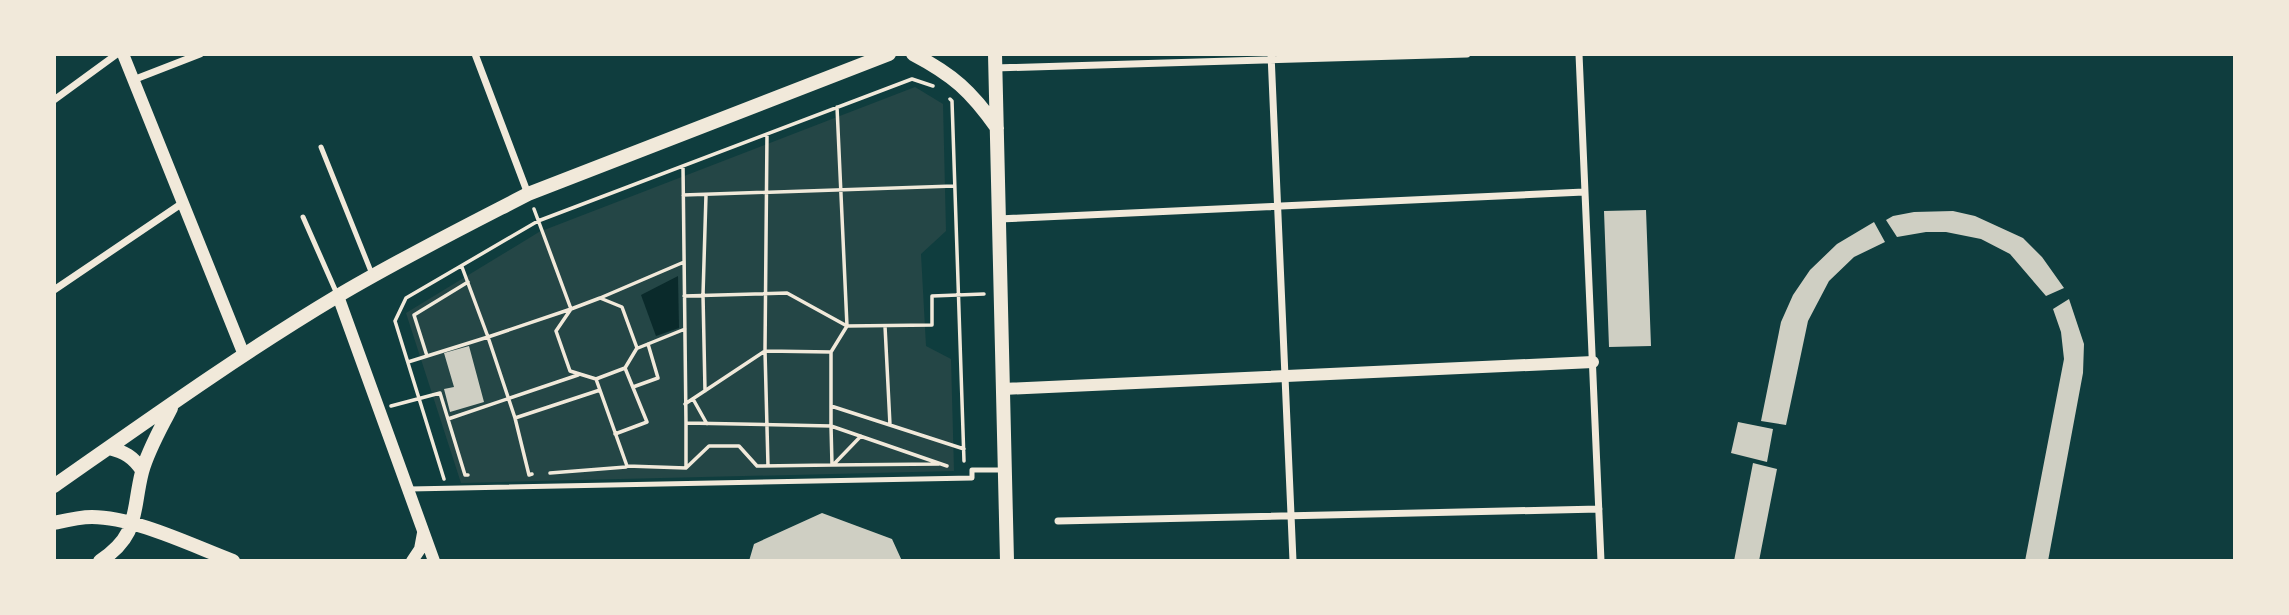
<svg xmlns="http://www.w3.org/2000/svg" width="2289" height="615" viewBox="0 0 2289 615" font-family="Karla,sans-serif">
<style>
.green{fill:#244646}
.water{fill:#0a2a2b}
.building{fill:#cfcfc3}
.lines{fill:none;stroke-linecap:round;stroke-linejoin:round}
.path{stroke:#f1e9da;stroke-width:3.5}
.service{stroke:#f1e9da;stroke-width:5}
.minor{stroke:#f1e9da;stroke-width:7}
.tertiary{stroke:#f1e9da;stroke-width:12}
.secondary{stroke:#f1e9da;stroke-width:14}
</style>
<rect width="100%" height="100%" fill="#0f3d3e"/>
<path class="green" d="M915,87L943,104L946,231L921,254L926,346L951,359L954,471L461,483L406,313L539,232Z"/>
<path class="water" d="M678,276L679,328L656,336L641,295Z"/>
<path class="building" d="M1646,210L1651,346L1609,347L1604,211Z
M1953,211L1975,216L2023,238L2042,257L2064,288L2046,296L2010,254L1981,239L1946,232H1926L1897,237L1886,220L1893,216L1914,212Z
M1874,222L1885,242L1854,257L1829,281L1808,321L1786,425L1761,421L1781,322L1793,295L1810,270L1837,244Z
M2069,299L2084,344L2083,373L2048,561H2025L2064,359L2061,332L2053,309Z
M469,346L484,402L450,412L444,389L454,387L444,353Z
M1738,422L1773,429L1767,462L1731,453Z
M1753,463L1777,469L1759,561H1734Z
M822,513L892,539L902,561H749L754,544Z"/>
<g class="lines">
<path class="path" d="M950,99L952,101L964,461
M837,107L847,326
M767,134L765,351L768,466
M683,166L686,423
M683,195L954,186
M462,267L488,337L571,309L534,209
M684,296L787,293L847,326
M600,298L622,307L637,348L625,368L596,379L570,371L556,331L571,309Z
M600,298L684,262
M885,326L890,425
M638,348L685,329
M427,356L414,315L468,282
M408,362L488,337L515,418L600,390
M596,379L627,466L686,468V423L831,426V352L847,326L932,325V296L984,294
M633,387L658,378L648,344
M705,391L703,295L706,195
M693,399L707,424
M685,404L765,351L831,352
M391,406L440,393L465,475H468
M831,406L964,449
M515,418L529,475L532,474
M448,419L578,375
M615,434L647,422L625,368
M834,464L861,436
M832,465L939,464
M686,468L709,446H739L757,466L832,465L831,426L947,466
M550,473L626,467
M444,479L395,321L406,298L538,221L912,79L933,86"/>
<path class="service" d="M321,147L372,274
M303,217L337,294
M410,489L972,478V470H1005"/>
<path class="minor" d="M475,54L528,194
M1271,54L1293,561
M1579,54L1601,561
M995,68L1467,54
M133,80L200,54
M54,100L117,54
M999,219L1584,192
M54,290L181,204
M1058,521L1599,509"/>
<path class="tertiary" d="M123,54L244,355
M338,296L434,561
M1003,389L1593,362
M412,561L420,549L423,533"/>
<path class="secondary" d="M913,54C953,75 971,91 997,128
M995,54L1007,561
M109,448C125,452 133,457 142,470
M54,486C147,421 239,355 336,297C398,260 464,227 528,194L889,54
M54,523C67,520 79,517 92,517C134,517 193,546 233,561
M100,561C140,535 132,511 142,472C148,450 161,428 171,408"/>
</g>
<rect width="2289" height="615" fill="none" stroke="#f1e9da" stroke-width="112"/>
</svg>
